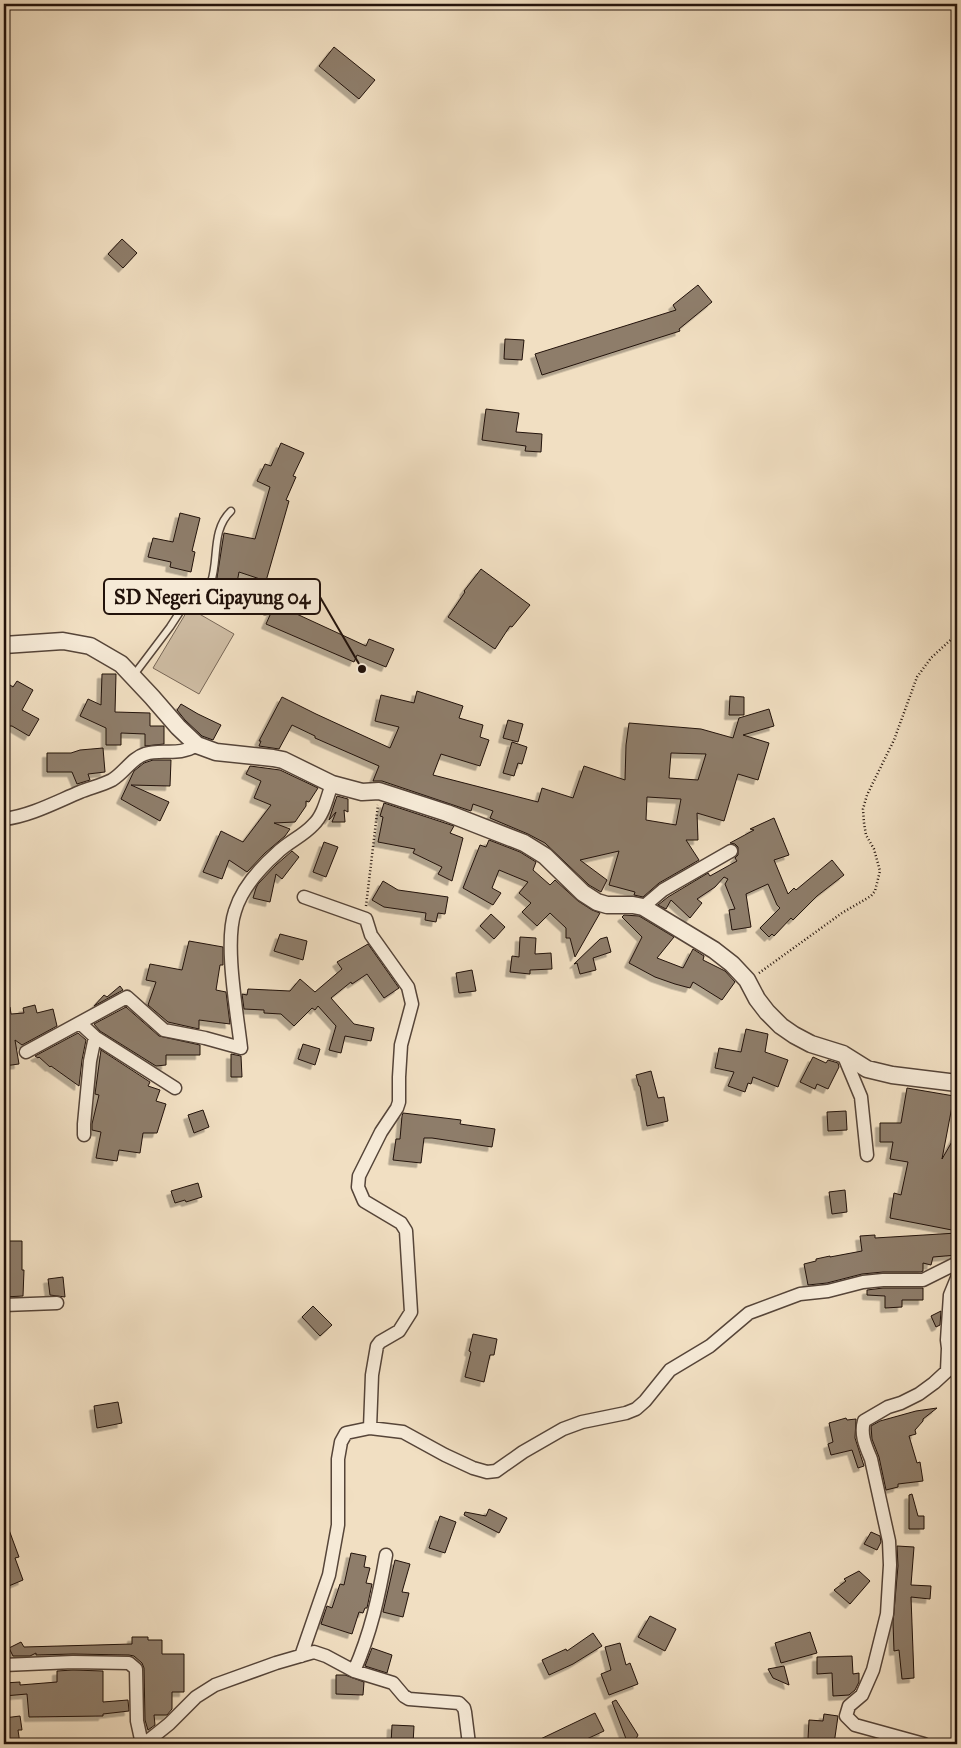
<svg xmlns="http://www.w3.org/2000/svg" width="961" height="1748" viewBox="0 0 961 1748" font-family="'IM FELL Great Primer',serif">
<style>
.green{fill:#cebca3;stroke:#786757}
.building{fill:#8e7d6a;stroke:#22120b;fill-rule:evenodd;filter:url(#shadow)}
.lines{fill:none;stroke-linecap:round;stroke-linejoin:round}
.service-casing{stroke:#564539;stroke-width:9}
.minor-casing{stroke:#564539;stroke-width:15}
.tertiary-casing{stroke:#564539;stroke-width:19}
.path{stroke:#22120b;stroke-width:2.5;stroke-dasharray:1 2.5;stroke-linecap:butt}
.service{stroke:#f6ead7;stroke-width:6}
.minor{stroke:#f6ead7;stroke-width:12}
.tertiary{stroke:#f6ead7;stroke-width:16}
.leader{fill:none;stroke:#22120b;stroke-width:2}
.callout-dot{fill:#22120b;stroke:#f6ead7;stroke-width:2}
.callout{fill:#f6ead7;stroke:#22120b;stroke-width:2}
.callout-label{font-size:20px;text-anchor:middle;font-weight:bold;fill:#22120b}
</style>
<defs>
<filter id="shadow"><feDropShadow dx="-4.5" dy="4.5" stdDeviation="0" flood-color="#0004"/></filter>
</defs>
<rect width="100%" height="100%" fill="#f1dfc2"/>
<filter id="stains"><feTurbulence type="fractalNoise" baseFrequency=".004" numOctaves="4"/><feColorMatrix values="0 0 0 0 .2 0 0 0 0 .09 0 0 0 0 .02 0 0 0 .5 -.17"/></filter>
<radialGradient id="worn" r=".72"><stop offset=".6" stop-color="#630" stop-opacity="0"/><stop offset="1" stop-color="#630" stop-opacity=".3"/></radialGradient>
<path class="green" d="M189,608L234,634L199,694L153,668Z"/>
<path class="building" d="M334,47L375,80L359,99L319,66Z
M122,239L137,253L123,268L108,254Z
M698,285L712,302L679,329L680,331L542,375L535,354L676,310L673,305Z
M505,339L524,340L522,360L504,359Z
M486,409L519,413L516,432L542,434L541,452L525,451L526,446L482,440Z
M281,443L304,453L293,476L296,477L286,500L289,501L266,581L239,572L236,588L216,584L224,533L255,539L270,487L257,481L265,464L271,466Z
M180,513L200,518L192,551L195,552L191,572L170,567L171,562L148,557L153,538L173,542Z
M481,569L530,605L512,627L510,626L495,649L448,617L465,592L464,591Z
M275,604L366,646L369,639L394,649L386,667L357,655L354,662L266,624Z
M102,674H116L115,712L150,713V726H164V744L145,746V734L121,733V745H106V728L80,716L88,699L101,705Z
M4,681L13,687L17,681L33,690L22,710L39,719L29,736L12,726H4Z
M417,691L463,706L459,718L483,725L480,737L489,740L480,766L441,754L433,775L538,802L542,788L573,798L584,766L625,780L626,745L629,723L701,729L733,738L739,718L769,709L774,726L743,735L769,743L758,780L738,774L724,821L697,813L698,840H686L699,860L659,883L643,897L634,895L635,892L609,885L619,851L580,860L607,880L601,892L589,885L545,843L528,834L490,818L493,811L473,804L471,811L382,781H373L379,766L315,738V736L292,725L279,749L259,746L261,741H259L282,697L316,714L390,748L399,727L375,721L381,695L414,703ZM671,753L706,754L698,780L669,778ZM647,797L681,799L676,825L646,820Z
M730,696L744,697V715H729Z
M181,704L198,714L221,725L213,740L202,736L185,720L177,710Z
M508,720L523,724L518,742L503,738Z
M512,742L527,747L522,764L518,763L514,776L503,773Z
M103,748L105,772L88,774L90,780L77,784L72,772H47V753H71L80,750Z
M153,760H171L170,786L131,785L169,802L160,821L121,799L134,771L144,763Z
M250,766L280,770L318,788L309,802L306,801V806L295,822L274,823L290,829L285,836L265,853L247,872L229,860L222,879L203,872L221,831L243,842L271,805L254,798L261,781L246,774Z
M337,796L348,799V812L344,810L345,822H332L336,812L329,820Z
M384,803L454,826L450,833L463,838L452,881L438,874L442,867L413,853L415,849L378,842L383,817L380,816Z
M774,818L789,855L774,860L788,894L794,888L796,890L832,860L844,875L817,896L793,920L791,918L774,936L772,934L769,937L760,928L780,908L777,905L768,884L746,894L751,927L732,930L729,910L735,909L725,884L728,879L724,877L715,887L697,899L702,903L690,918L671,900L666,909L658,905L668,897L708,873L710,876L737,861L735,858L738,855V847L735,844L730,843L754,830L750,829Z
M489,840L520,852L536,862L533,870L550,885L555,880L578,901L592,910L600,913L575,957L570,938H566V928L550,913L537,926L522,912L531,903L519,893L528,882L499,870L492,888L501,893L493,905L463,888L480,845L486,847Z
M324,842L338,847L326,877L313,872Z
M292,851L299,857L282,879L276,874L270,902L253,898L256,888L258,884L276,865Z
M383,881L398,890L448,897L445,914L438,913L436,922L425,920L426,913L384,907L372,900Z
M491,914L505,927L494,939L480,926Z
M624,915L639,916L674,937L657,958L683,968L693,949L704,956L703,960L725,971L735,982L722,1000L693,982L690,988L675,984L655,977L629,963L642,937L622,917Z
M280,934L307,941L303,960L274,951Z
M520,937L536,938L535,954L551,953L552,969L530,970V974L510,972L512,956L519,957Z
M607,937L611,952L593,958L596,970L580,974L577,963L574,964L600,939Z
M189,941L223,947V965H220L216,990L226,992L230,1024L199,1020V1029L168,1022L148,1005L156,982L146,980L150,964L182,970Z
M368,944L399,988L384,998L367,974L352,984L351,982L331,998L354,1024L374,1028L371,1041L345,1036L341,1053L329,1050L336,1026L318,1006L315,1010L312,1008L294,1026L281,1014L264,1013V1010L244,1009L242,994L247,995L248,989L290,991L300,979L315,992L342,969L337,962Z
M472,970L476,991L459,993L456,973Z
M120,986L123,990L94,1006L104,995L107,997Z
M35,1005L37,1013L53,1009L57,1026L22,1045L15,1040L19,1064L4,1066V1008L10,1007L11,1014L24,1013L23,1008Z
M126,1007L159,1036L200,1045V1055H166V1065L156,1066L100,1031L94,1024Z
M746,1029L768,1034L765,1052L788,1060L778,1087L753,1077L751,1084L748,1083L745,1092L728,1086L734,1072L715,1068L719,1048L741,1052Z
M78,1033L86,1040L82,1060L79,1086L51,1066L50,1067L39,1057L38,1058L35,1056Z
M303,1044L320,1049L315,1065L298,1059Z
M101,1050L150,1082L148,1086L160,1090L156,1101L166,1104L157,1133H143L140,1153L119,1150L117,1161L96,1158L101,1132L92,1130V1124L99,1095L95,1094Z
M231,1054L241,1056L242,1077H231Z
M813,1057L826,1063L828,1060L838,1063L839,1067L828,1089L817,1084L815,1089L800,1082Z
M651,1071L658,1098L664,1097L668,1121L647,1126L640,1086H639L636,1075Z
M907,1088L954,1096L942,1159L957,1133V1231L890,1218L894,1193L901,1195L908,1162L890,1159L893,1142H880V1123H901Z
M203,1110L209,1127L194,1133L188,1115Z
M846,1111L847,1130L828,1131L827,1112Z
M403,1113L461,1120L460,1124L495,1129L492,1147L432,1138H424L421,1163L393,1160L396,1139H400L402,1116Z
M198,1183L202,1197L186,1202L185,1200L175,1203L171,1191Z
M845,1190L847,1212L832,1214L829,1192Z
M957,1233V1255L933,1257L931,1265L923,1263V1271L921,1272H883L862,1274L827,1283L808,1285L804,1264L816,1261V1259L830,1256V1257L862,1251L860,1236L875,1235V1238Z
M8,1241H22V1270H24L23,1296L4,1297V1259L8,1260Z
M63,1277L65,1297L50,1295L48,1279Z
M883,1288H923V1300H902V1307L885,1308V1296L867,1295V1290Z
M313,1306L332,1325L320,1336L302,1317Z
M941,1311L940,1325L936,1327L931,1316Z
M473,1334L497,1339L494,1355H490L484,1382L465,1377L471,1352L469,1351Z
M118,1402L122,1423L97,1428L94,1406Z
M937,1408L923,1419V1421L915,1430L916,1434L909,1436L917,1463L920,1462L923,1481L898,1484V1487L886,1490L879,1457L872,1439L871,1426L880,1421L916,1411Z
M846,1418L847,1420L856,1419L855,1438L864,1466L858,1468L852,1450L831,1455L828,1444L833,1442L829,1423Z
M912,1494L918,1516H924V1529H909V1495Z
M489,1509L507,1518L499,1533L464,1515L465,1512L486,1516Z
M440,1516L456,1522L445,1553L429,1548Z
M4,1519H5L19,1557L15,1558L23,1580L4,1588Z
M871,1532L880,1536L881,1542L877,1550L864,1544Z
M897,1546L914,1547L911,1585L931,1586L930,1599L911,1597L914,1678L902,1679L899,1650L894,1651L893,1622L898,1566Z
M351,1553L366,1556L364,1567L370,1568L366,1583L372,1584L367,1608H365L363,1613L359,1612L352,1634L321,1624L327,1606L332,1608L340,1584L344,1585Z
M395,1560L410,1564L402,1592L409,1593L403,1617L383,1612Z
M859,1571L870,1581L850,1604L834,1590L846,1581L844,1579Z
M650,1616L676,1629L665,1651L638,1637Z
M810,1632L817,1653L781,1663L775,1643Z
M593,1633L602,1646L573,1664L549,1675L542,1660L566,1649L567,1651Z
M132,1637H148V1640H162V1654H184V1692H172V1709L167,1715H154L155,1725L148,1730L145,1720L144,1668L142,1663L134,1656L129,1655L73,1654L36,1655V1653L30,1656H13L9,1648L21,1642L24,1647L132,1644Z
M620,1643L626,1665L630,1663L638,1684L609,1695L601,1674L611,1670L605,1647Z
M372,1648L392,1655L387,1673L365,1666Z
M852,1656L853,1674L859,1673V1682L855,1690L849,1695L833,1696L832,1673L817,1674V1657Z
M784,1666L789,1685L773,1678L768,1669Z
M73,1670L103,1671V1702L128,1700L129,1711L103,1714V1716L29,1717L27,1694L4,1696V1683L20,1682V1685L57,1682V1671Z
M336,1675H345L364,1682L363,1695L336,1694Z
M616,1700L638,1735L636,1739L628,1744L612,1702Z
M595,1713L604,1731L576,1744H530Z
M824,1714L838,1716L834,1744L821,1742V1739H808L809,1720L823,1721Z
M20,1716L22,1730H18L20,1744H4V1718Z
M392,1725L414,1726L413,1744H391Z"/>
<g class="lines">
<defs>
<path id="service" d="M208,588L265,611
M133,676L170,627L185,604L208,588L211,582C219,559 211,530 231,511"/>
<path id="minor" d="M4,819C30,816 56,802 80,792C90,788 102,785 112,780C124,773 132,758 145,754C162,748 178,757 197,745
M643,907L663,890L731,851
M80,1023L95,1037L175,1088
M26,1052L127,997L164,1030L205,1038L241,1048C237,1012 224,943 235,911C242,888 259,869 277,853C288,842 303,836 313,825C324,815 327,797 332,784
M843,1054L861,1097L867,1155
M84,1135V1124L90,1061L95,1037
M957,1278L950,1295L947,1340L948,1348L957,1357
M4,1305L57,1303
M370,1428L403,1432L445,1455L473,1468L487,1472L496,1471L523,1452L563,1429L582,1422L626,1413L636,1409L645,1401L670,1370L710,1346L749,1313L800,1294L828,1291L863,1282L883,1280H923L957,1263
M301,1656L329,1575L338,1525V1459L341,1442L346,1433L370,1428L372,1375L377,1346L380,1342L399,1331L411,1312L406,1231L401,1223L364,1201L358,1187L359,1176L381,1132L397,1108L399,1102V1077L401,1045L412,1004L408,987L371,935L366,919L304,897
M4,1665L73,1662L129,1663L136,1669L137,1721L142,1744
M354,1671C371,1633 379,1595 386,1555
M144,1744L169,1724L196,1697L215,1685L276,1663L314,1652L326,1656L354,1671L393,1683L404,1696L409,1699L459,1703L464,1708L465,1712L469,1744
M924,1744L855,1725L846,1716L849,1706L862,1695L873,1670L887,1614L890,1565L889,1541L871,1459C866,1447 860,1435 864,1421L888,1407L901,1403L919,1394L934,1383L947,1371L948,1348"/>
<path id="tertiary" d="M4,645L63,641L90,646L121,664L152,697L178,727L197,745L216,752L273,758L283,760L332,784L362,792L379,791L447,813L524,843L545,856L583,893L597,902L607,905H633L643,907L714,950L732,964L747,980L757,999L767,1012L781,1026L794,1035L811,1044L843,1054L867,1069L892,1075L957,1083"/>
</defs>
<use href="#service" class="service-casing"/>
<use href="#minor" class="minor-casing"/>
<use href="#tertiary" class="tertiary-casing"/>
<path class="path" d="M4,5L6,4
M366,906L378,805
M759,973L842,913L871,896L875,891L880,871L874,849L866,835L864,823L863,809L867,795L894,740L917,677L931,658L957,634"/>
<use href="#service" class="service"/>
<use href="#minor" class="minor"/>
<use href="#tertiary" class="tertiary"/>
</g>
<path class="leader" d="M362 669L320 597"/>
<circle class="callout-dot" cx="362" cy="669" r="5"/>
<rect class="callout" x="104" y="579" width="216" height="35" rx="5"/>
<g class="callout-label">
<text x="212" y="604">SD Negeri Cipayung 04</text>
</g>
<rect width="961" height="1748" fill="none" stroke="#f1dfc2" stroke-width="20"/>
<rect x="5" y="5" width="951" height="1738" fill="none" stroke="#22120b" stroke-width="2.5"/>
<rect x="10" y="10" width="941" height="1728" fill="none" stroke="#22120b"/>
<rect width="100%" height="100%" filter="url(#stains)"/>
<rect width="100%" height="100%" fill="url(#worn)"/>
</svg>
